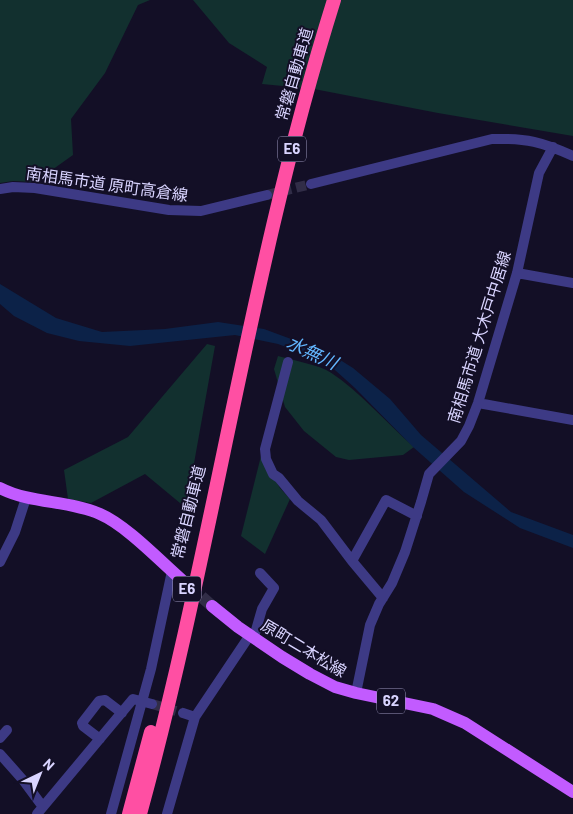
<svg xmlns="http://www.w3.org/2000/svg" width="573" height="814" viewBox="0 0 573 814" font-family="Barlow,'Noto Sans JP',sans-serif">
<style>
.green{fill:#12302f}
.water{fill:#0c2248}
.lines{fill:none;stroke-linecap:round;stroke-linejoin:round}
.minor-tunnel{stroke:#312d47;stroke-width:10;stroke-dasharray:10 5;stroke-linecap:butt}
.major-tunnel{stroke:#312d47;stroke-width:12;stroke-dasharray:12 6;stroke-linecap:butt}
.minor{stroke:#3d3a85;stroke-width:10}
.major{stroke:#c25bff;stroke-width:12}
.highway{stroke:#ff4fa3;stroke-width:14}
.labels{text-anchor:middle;stroke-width:4;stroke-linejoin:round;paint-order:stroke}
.shield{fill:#130f26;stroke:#9e99be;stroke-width:1}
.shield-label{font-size:15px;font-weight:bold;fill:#d9d4ff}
.street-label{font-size:16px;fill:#d9d4ff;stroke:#130f26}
.water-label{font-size:18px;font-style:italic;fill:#62b6ff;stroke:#130f26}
</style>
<rect width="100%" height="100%" fill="#130f26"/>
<path class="green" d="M0,0H150L138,5L105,73L71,119L73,155L35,182L13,181L0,183Z
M193,0H573V136L438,113L314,89L262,84L267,67L229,43Z
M207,344L215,346L186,508L145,474L91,503L68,499L64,470L128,437Z
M278,356C292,360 319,365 330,372C362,393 386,423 414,447L403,455L349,460L336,457L304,431L285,407L274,369Z
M261,456L280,488L290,499L265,554L241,536Z"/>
<path class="water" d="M0,284L56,318L102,332L165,329L218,322L264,329L329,353L353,368L390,399L421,435L511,512L573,535V548L520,528L464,492L413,447L355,388L326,362L278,344L235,335L130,346L79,341L47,333L14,316L0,304Z"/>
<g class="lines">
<path class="minor-tunnel" d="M267,195L311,184
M152,704L183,713"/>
<path class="major-tunnel" d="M188,585L212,606"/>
<path class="minor" d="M311,184L492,139C527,138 542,142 573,156
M0,189L13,187L35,188L169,210L201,211L267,195
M517,273L573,283
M288,362L265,449L266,459L273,474L279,478L298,501L321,520L352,561L383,598
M478,403L573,420
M352,561L386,500L417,516
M0,562L15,532L26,498
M254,637L262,609L274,588L260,573
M356,693L370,625L379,604L392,583L405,552L421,502L429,474L461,441L469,426L478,403L517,273L539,173L553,147
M183,713L195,717
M0,738L7,730
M100,739L83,726L82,723L99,701L105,700L122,713
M0,754L23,780L43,807
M37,814L133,699L152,704
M111,814L151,669L172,571
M167,814L195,717L250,635"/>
<path class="major" d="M0,488C31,504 68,500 100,514C126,525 161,562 183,581
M212,606L238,627L282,657L310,674L335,687L356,693L433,709L465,723L573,792"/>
<path class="highway" d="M129,814L151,732
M140,814C214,545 250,267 334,0"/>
</g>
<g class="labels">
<g class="shield">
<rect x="278" y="136.5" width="28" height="25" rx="4"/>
<rect x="173" y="576.5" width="28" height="25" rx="4"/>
<rect x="377" y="688.5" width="28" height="25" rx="4"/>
</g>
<g class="shield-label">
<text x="292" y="154">E6</text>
<text x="187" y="594">E6</text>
<text x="391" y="706">62</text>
</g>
<g class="street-label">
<text transform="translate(294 74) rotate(-74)" y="6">常磐自動車道</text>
<text transform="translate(107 184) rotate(8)" y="6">南相馬市道 原町高倉線</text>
<text transform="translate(479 337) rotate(-73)" y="6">南相馬市道 大木戸中居線</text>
<text transform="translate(188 512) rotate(-76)" y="6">常磐自動車道</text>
<text transform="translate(304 648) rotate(31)" y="6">原町二本松線</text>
</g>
<g class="water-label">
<text transform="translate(312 353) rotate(25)" y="6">水無川</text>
</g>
</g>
<g transform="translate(40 774) rotate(43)" stroke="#130f26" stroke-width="4" paint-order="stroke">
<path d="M0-4L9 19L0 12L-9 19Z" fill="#d9d4ff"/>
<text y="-8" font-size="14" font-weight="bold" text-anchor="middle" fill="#d9d4ff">N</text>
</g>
</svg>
